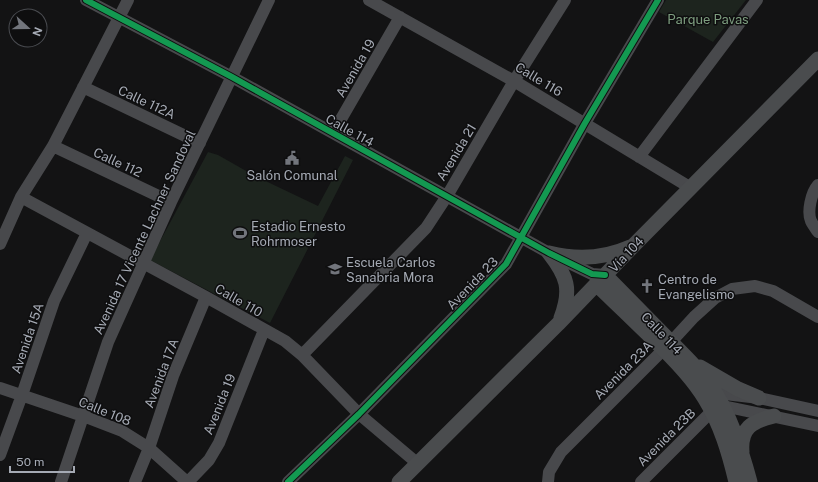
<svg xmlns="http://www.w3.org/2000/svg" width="818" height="482" viewBox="0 0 818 482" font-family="'Public Sans',sans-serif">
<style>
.green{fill:#1d241e}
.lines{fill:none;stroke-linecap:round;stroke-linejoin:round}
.minor{stroke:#48494c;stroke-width:12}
.major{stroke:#4a4c4e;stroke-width:15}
.cycleway-casing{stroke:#0e0e0f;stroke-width:8}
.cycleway{stroke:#139951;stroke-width:6}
.labels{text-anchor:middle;stroke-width:3;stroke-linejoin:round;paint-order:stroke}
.park-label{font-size:13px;fill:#7d9d7f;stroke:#0e0e0f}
.street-label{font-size:13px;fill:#a5aab4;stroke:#0e0e0f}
.poi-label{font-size:13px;fill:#a5aab4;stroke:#0e0e0f;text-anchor:start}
</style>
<rect width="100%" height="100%" fill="#131314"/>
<path class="green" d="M666,0H746L713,42L659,12Z
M208,152L218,155L255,176L318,206L345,156L353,160L270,323L150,260Z"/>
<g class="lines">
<path class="minor" d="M86,0L232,77L549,253L592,274L605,275
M369,0L514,81L691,188
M83,87L200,143
M333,133L400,17
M53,146L171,202
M639,157L757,0
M818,185C811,193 807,212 811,221C813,225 816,229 818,232
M21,197L206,297L285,341L302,355L359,414L417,463
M0,244L21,197L53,146L128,0
M302,355L426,228L447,196L514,81L565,0
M0,388L83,416L122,431L149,448L187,482
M710,396L715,393L725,394L759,398L818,411
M0,455L22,395L54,301L87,233
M61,482L108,342L171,202L269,0
M135,482L149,448L173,376L206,297
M188,482L209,460L219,443L264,330
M288,482L359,414L506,264L585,123L658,0
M548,482L549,472L561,452L671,342L694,317L715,298L732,289L755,286L773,291L818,317
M641,482L712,411L723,406L818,426"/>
<path class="major" d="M549,253C577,260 603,259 630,247
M549,253C567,276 572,289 561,318
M605,275C626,296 646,317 667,338C684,355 703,373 716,394C732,420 742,452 750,482
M596,284C615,302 634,321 653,339C672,357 692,377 705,399C721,425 729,453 736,482
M700,367L738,389L759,398
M742,452C740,428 752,421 774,416
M399,482L558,324L634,245L818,59"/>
<defs>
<path id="cycleway" d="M86,0L232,77L549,253L592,274L605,275
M288,482L359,414L506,264L585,123L658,0"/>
</defs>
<use href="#cycleway" class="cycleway-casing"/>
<use href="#cycleway" class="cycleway"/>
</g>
<defs>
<symbol id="civic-bare" viewBox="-9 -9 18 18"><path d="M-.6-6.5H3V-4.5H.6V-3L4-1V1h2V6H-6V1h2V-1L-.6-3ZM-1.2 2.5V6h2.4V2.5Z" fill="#72757c" stroke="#0e0e0f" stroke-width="2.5" paint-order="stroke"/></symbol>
<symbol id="stadium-bare" viewBox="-9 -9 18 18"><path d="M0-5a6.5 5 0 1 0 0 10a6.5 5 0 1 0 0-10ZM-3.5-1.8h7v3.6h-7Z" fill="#72757c" stroke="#0e0e0f" stroke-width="2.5" paint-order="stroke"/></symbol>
<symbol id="school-bare" viewBox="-9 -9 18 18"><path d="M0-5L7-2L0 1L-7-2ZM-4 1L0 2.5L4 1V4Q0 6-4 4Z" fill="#72757c" stroke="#0e0e0f" stroke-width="2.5" paint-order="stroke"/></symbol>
<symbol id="church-bare" viewBox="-9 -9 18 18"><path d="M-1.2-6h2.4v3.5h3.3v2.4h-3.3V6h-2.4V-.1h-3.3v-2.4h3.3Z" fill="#72757c" stroke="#0e0e0f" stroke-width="2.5" paint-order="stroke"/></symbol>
</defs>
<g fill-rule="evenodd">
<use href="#civic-bare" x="282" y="148" width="20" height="20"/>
<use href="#stadium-bare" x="230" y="223" width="20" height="20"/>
<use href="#school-bare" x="325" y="259" width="20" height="20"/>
<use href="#church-bare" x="637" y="276" width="20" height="20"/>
</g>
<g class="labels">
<g class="park-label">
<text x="708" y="24">Parque Pavas</text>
</g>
<g class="street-label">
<text transform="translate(355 68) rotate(-60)" y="5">Avenida 19</text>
<text transform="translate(539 79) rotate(31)" y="5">Calle 116</text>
<text transform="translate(147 102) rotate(25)" y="5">Calle 112A</text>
<text transform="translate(350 130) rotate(29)" y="5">Calle 114</text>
<text transform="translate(456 152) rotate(-59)" y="5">Avenida 21</text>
<text transform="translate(118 162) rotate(25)" y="5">Calle 112</text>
<text transform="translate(144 232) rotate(-65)" y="5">Avenida 17 Vicente Lachner Sandoval</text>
<text transform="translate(626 254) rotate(-46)" y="5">Vía 104</text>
<text transform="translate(472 283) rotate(-46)" y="5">Avenida 23</text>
<text transform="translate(239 300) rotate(30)" y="5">Calle 110</text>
<text transform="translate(662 333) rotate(46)" y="5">Calle 114</text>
<text transform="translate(27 338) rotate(-71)" y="5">Avenida 15A</text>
<text transform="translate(623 370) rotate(-45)" y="5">Avenida 23A</text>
<text transform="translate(161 373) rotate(-69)" y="5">Avenida 17A</text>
<text transform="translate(219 404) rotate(-68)" y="5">Avenida 19</text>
<text transform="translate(105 411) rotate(22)" y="5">Calle 108</text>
<text transform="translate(666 437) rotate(-45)" y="5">Avenida 23B</text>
</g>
<g class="poi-label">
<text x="292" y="180" text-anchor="middle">Salón Comunal</text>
<text x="251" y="231">Estadio Ernesto<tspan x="251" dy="15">Rohrmoser</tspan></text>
<text x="346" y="267">Escuela Carlos<tspan x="346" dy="15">Sanabria Mora</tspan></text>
<text x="658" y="284">Centro de<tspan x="658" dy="15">Evangelismo</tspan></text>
</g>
</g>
<g transform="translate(28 28) rotate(111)"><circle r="19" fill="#0e0e0f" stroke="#4a4c51"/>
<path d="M0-3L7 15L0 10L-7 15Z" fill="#72757c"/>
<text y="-6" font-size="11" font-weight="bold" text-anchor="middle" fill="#a5aab4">N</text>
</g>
<path d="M10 466v6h64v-6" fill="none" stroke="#a5aab4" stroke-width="2"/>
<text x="16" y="466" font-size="12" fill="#a5aab4" stroke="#0e0e0f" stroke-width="3" paint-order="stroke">50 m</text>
</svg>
